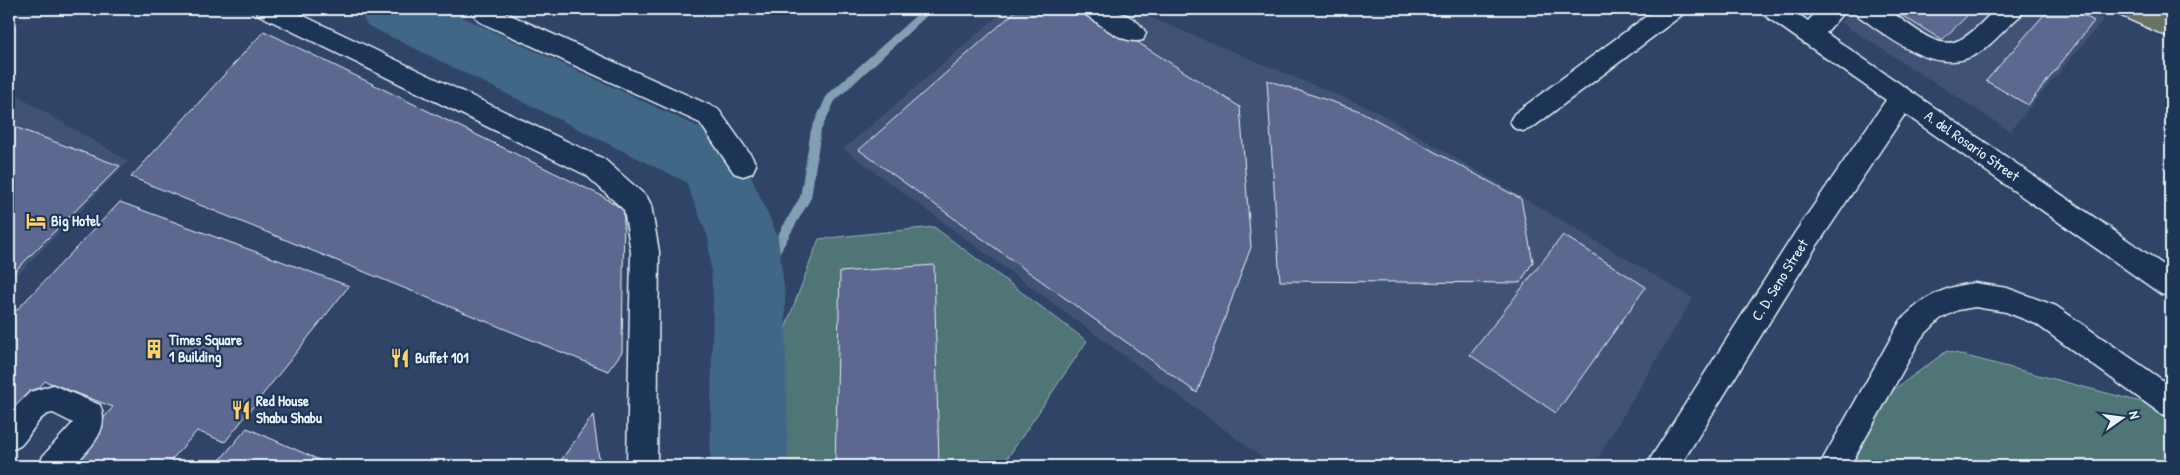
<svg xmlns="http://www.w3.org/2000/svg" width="2180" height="475" viewBox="0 0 2180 475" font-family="'Patrick Hand',sans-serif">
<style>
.built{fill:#405277}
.green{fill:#507476;stroke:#9cb2b7}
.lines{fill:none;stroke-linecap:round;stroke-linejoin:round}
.stream{fill:#839fb4;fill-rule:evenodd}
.river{fill:#3f6886;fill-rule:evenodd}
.building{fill:#5c6890;stroke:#e8f1f8}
.minor-casing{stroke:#e8f1f8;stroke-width:3}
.major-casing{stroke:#e8f1f8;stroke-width:3}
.minor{fill:#1d3557;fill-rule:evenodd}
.major{fill:#6b7165;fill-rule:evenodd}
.labels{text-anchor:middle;stroke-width:4.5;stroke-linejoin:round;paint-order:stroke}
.street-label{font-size:15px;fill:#e8f1f8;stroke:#1d3557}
.poi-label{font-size:15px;font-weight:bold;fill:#e8f1f8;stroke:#1d3557;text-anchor:start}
</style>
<rect width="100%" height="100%" fill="#304468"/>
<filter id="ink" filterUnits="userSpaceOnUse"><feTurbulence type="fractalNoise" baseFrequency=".02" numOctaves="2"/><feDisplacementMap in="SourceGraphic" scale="10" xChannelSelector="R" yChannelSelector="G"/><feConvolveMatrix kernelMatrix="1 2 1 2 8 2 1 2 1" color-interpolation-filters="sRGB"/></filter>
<g filter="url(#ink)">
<path class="built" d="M1006,9H1130L1374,110L1693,298L1593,466H1274L844,149Z
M1854,9H2082L2104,19L2010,131L1840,22Z
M9,91L128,161L9,284Z"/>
<path class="green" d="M934,227L1087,341L1002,466H784L780,342L819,239Z
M1947,351L2171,410V466H1850L1856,417Z"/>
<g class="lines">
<path class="stream" d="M923,9H934L835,101L821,130L811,198L753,299L749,300L745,299L743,295L745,291L800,197L811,130L827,95Z"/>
<path class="river" d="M358,9H445L737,145L778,237L785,295L788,466H710L713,295L708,237L686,182L367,25Z"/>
</g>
<path class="building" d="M1018,9H1085L1240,107L1251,247L1197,393L859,150Z
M1891,9H1974L1942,40Z
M2049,9H2072L2094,21L2028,105L1986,81Z
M264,31L602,196L624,210L622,352L608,371L131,177Z
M1267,80L1360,111L1521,199L1533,262L1520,283L1280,281Z
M9,125L120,166L9,277Z
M120,202L349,286L225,442L197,431L166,466H62L113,407L45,381L9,421V318Z
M1563,235L1646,287L1556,413L1470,355Z
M934,265L939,466H835L840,272Z
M593,415L600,466H557Z
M247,428L333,466H215Z"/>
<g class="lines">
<defs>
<path id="minor" d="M256,9H289L604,159L647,197L651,205L659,252L657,466H627L631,252L624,210L586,175L259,15Z
M469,9H497L718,109L752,157L756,165L752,173L743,176L734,173L700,123L480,22Z
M1083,9C1105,8 1134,11 1146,33L1143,40C1124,46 1102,25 1086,15Z
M1656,9H1685L1682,15L1532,128L1523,131L1514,128L1510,121L1514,114Z
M1761,9H1791L1808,21L1819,9H1846L1826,33L2171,270V297L2161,294L1905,114L1816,247L1680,466H1648L1652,456L1796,231L1886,100L1764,15Z
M1854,9C1862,8 1877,6 1885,9C1904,17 1933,51 1957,41C1972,35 1984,19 1996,9H2024L2021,15C2005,28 1991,47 1973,56C1932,75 1889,37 1857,15Z
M1975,283L2007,288L2056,306L2171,386V417L2160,413L2036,324L2006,312L1975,307L1958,310L1940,319L1921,338L1850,466H1819L1901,320C1924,297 1942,287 1975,283Z
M53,385L100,405C111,431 89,448 74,466H39L43,456L73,423L53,413C37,414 31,437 20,446C17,448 12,449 9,450V413L30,392Z"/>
<path id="major" d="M2116,9H2150L2171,19V38L2119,15Z"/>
</defs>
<use href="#minor" class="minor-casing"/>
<use href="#major" class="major-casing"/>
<use href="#minor" class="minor"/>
<use href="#major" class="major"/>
</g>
</g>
<defs>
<symbol id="hotel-bare" viewBox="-9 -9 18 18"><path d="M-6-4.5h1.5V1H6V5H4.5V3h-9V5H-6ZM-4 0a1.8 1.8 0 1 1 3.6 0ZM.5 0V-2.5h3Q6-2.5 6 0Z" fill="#ffd166" stroke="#1d3557" stroke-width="2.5" paint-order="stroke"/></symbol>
<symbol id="building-bare" viewBox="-9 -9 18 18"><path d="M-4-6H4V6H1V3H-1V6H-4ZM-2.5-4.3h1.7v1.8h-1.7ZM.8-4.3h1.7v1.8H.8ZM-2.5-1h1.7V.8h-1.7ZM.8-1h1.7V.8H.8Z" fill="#ffd166" stroke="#1d3557" stroke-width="2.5" paint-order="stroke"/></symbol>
<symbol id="restaurant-bare" viewBox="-9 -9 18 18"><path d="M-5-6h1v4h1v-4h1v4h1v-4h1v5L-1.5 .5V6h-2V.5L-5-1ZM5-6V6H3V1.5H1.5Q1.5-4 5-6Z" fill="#ffd166" stroke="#1d3557" stroke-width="2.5" paint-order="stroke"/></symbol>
</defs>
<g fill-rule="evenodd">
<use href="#hotel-bare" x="22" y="207" width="28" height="28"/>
<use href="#building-bare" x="140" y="335" width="28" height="28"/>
<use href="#restaurant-bare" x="386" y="344" width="28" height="28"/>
<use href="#restaurant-bare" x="227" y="396" width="28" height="28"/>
</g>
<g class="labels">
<g class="street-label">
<text transform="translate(1972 146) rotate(35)" y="5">A. del Rosario Street</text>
<text transform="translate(1780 280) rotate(-58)" y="5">C. D. Seno Street</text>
</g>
<g class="poi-label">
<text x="51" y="226">Big Hotel</text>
<text x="169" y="345">Times Square<tspan x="169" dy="17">1 Building</tspan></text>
<text x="415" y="363">Buffet 101</text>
<text x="256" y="406">Red House<tspan x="256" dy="17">Shabu Shabu</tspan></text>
</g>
</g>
<rect width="2180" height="475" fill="none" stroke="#1d3557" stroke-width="30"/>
<rect x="15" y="15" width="2150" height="445" fill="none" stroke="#e8f1f8" stroke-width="2" filter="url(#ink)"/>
<g transform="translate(2122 418) rotate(76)" stroke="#1d3557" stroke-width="4" paint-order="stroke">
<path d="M0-4L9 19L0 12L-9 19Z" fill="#e8f1f8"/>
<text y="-8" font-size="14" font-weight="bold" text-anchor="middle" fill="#e8f1f8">N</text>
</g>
</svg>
